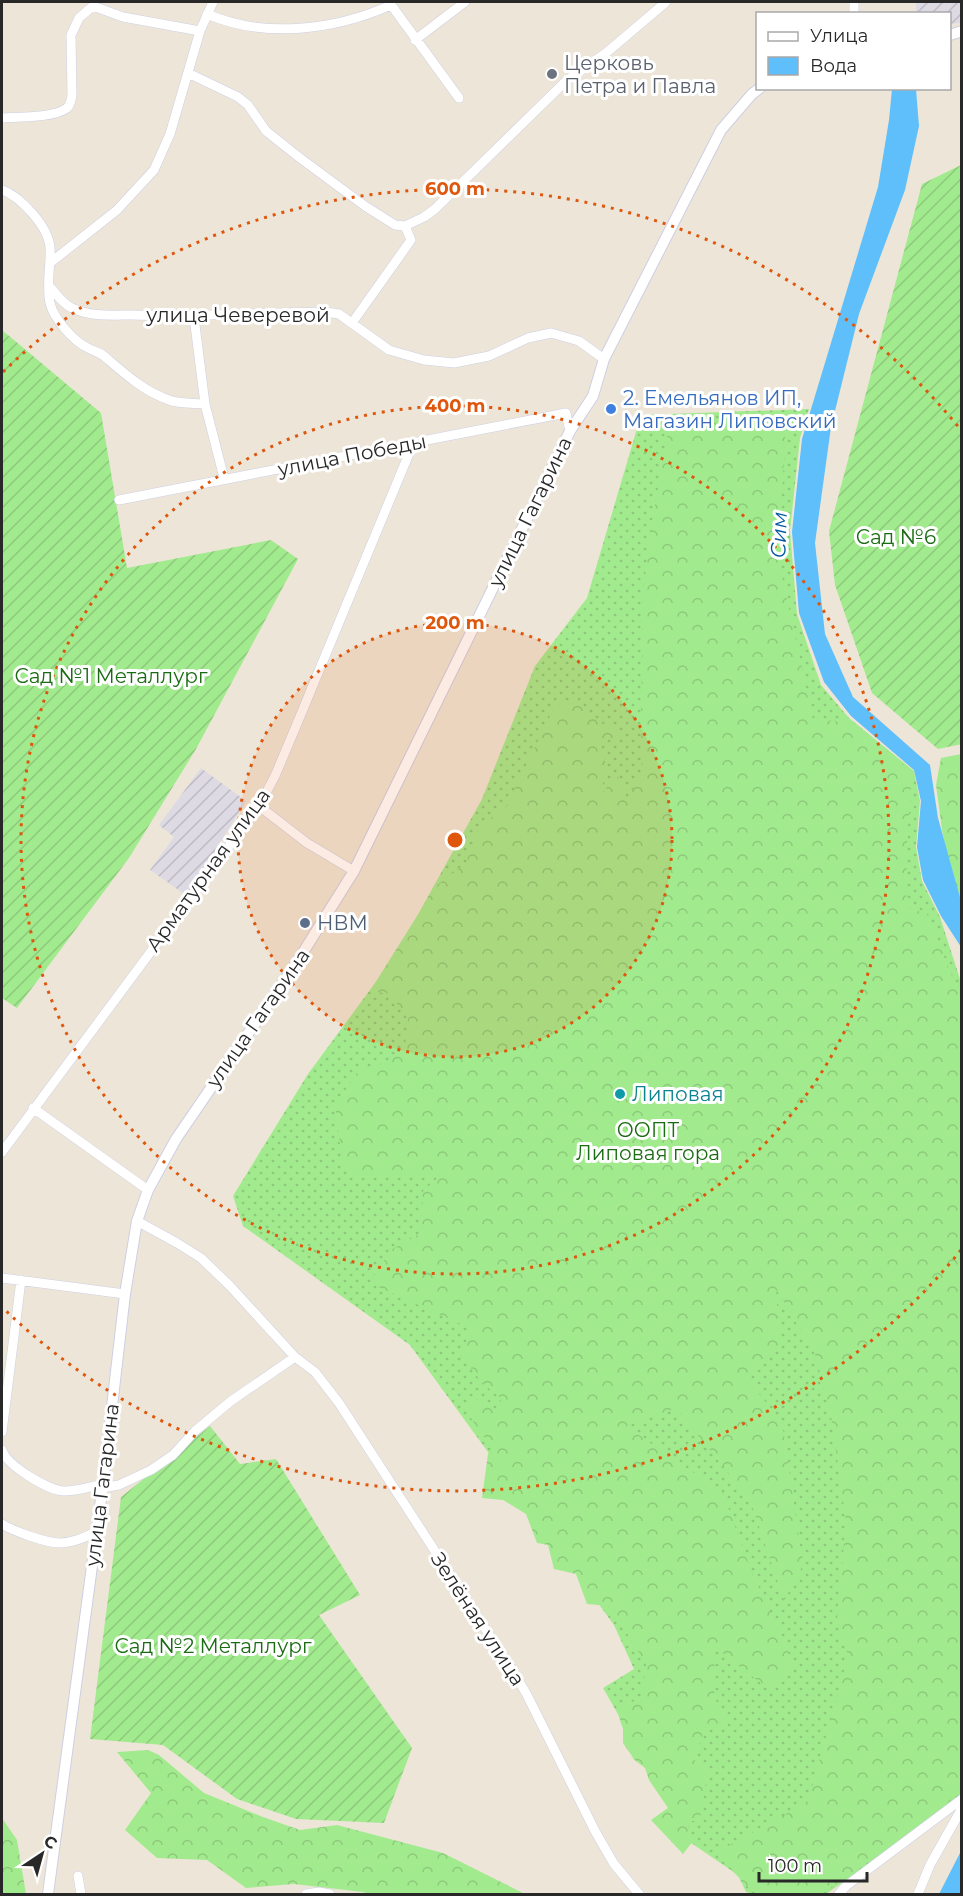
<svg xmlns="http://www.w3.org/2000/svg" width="963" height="1896" viewBox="0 0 963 1896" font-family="Montserrat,sans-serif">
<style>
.industrial{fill:url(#industrial-furrows)}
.grass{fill:url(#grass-dots)}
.forest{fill:url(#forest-crowns)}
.garden{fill:url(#garden-furrows)}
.water{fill:#5ebffb}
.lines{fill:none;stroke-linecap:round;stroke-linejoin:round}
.minor-casing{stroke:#cdcfe3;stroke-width:10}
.tertiary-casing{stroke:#cdcfe3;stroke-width:12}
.minor{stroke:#fff;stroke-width:9}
.tertiary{stroke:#fff;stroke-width:10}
.ring{fill:none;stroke:#de570d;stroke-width:3;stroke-dasharray:3 6}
.worship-dot{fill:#6b7280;stroke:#fff;stroke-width:2}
.shop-dot{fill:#3f7fe0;stroke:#fff;stroke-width:2}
.service-dot{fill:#5c6f8a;stroke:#fff;stroke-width:2}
.culture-dot{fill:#0f9aa8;stroke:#fff;stroke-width:2}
.labels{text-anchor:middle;stroke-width:6;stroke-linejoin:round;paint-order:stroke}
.worship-label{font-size:20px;fill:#5b616d;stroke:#fff;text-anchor:start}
.street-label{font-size:20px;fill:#282828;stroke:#fff}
.shop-label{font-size:20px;fill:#366cbe;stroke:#fff;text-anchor:start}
.park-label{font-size:20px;fill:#1a6c12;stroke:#fff}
.service-label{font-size:20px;fill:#4e5e75;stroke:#fff;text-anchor:start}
.culture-label{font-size:20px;fill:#0d838f;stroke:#fff;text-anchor:start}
.water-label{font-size:21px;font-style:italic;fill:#0059a5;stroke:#fff}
.centre{fill:#de570d;stroke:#fff;stroke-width:3}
.ring-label{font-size:18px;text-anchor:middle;font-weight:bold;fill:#de570d;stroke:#fff;stroke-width:6;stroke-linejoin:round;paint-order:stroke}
</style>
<defs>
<pattern id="industrial-furrows" width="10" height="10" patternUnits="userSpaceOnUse" patternTransform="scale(1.5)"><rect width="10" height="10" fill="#dedae4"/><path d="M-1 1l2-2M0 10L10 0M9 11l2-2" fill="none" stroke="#bebbc4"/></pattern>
<pattern id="grass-dots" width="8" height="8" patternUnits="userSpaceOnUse" patternTransform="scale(1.5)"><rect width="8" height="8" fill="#a2ea8e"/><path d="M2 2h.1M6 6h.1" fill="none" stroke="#8cc97a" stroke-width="1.8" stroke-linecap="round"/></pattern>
<pattern id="forest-crowns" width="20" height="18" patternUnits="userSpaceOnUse" patternTransform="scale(1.5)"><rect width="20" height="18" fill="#a2ea8e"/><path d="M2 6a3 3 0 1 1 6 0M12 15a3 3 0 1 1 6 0" fill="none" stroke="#8cc97a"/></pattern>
<pattern id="garden-furrows" width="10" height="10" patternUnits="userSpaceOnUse" patternTransform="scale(1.5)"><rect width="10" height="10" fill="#a2ea8e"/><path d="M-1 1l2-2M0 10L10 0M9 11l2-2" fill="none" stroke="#8cc97a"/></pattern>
</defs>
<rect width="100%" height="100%" fill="#ede6d8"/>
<path class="industrial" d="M916,2H961V23L950,24V14L916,13Z
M201,768L246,801L187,896L150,870L174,837L159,825Z"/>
<path class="grass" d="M809,409L800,438L790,531L797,614L821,685L849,718L914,771L920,801L916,847L922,881L940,917L961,982V1799L826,1894H753L746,1892L738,1875L656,1819L672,1808L603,1688L634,1669L614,1625L410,1345L243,1226L233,1196L308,1074L395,956L482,799L535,666L587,598L641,415Z"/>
<path class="forest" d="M786,415L779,562L813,719L855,723L912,772L907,842L906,907L927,914L954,981L961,994L962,1790L929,1820L822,1894H766L750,1889L715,1853L808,1802L848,1656L837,1620L846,1522L831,1416L815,1354L776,1289L780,1345L746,1378L782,1422L803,1565L784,1601L750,1500L676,1408L626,1426L723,1493L752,1573L787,1646L791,1668L768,1689L715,1647L714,1696L728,1724L704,1729L694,1763L709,1767L699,1821H686L693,1841L683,1854L651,1820L668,1808L649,1780L645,1768L628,1755L634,1759L623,1743V1729L616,1708L642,1698L646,1664L610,1606L587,1604L576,1574L554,1569L548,1545L537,1543L526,1514L503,1500L482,1498L488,1454L492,1447L476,1426L466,1410L477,1399L494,1410L502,1399L483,1384L460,1354L472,1329L369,1283L391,1250L421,1233L423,1191L441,1175L358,1178L342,1160L335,1105L359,1070L389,1062L405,1047L408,1019L390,994L370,991L436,886L466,863L479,827L506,807L559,697L586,709L593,718L627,738L598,740L608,770L597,799L617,775L627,798L642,775L641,721L643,592L652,522L669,426Z
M961,754V901L949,869L942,830L936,785L941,758Z
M148,1750L159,1755L204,1793L263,1817L300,1830L337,1825L443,1853L525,1894H369L363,1892L294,1884L246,1888L207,1860L157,1858L125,1830L151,1793L117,1752Z
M2,1818L17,1840L26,1894H2Z"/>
<path class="garden" d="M961,165L962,744L938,749L872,693L835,585L829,531L922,184Z
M2,330L101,413L127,568L271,540L298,559L196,749L129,858L17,1008L2,998Z
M210,1426L240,1464L276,1459L360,1595L319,1615L412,1748L384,1823L296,1819L237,1799L163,1745L90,1739L121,1497Z"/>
<path class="water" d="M892,89H916L919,126L905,190L859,314L831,427L815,543L825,634L853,697L930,765L938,818L961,901V947L941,916L923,880L917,847L921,801L914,770L851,716L824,682L799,613L792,532L802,439L878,187L889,120Z
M961,1851V1894H939Z"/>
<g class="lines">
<defs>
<path id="minor" d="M389,2L459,98
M207,14C265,39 335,30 391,5
M854,14V2
M415,40L465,2
M188,73L238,97L248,105L266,131L300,158L365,206L395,225L405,226
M2,118C18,117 54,118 67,108C71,104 71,100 72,95L71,35L79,18L93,6L123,17L200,31
M2,190C20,196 49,227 50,248C51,266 46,285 50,303C54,319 73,341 88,348C93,351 99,352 104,356C124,373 143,391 169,400C179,404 194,403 205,404
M50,263L117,210L154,170L170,134L200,31L213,2
M49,286C56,293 62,304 72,308C90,317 113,315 132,315C196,317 261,313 326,312L339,314L389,350L424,360L454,363L489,356L528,338L551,333L579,341L604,359
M194,317L205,404L224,478
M352,323L411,240L405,226L424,217L435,209L566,81L606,53L666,2
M119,500L566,413L570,431
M259,806L307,843L354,871
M33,1108L148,1190
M2,1152L259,806L275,776L299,719L413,444
M137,1221L177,1243L201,1258L230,1286L295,1357L315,1372L339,1403L514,1673L526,1693L595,1831L614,1864L639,1894
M2,1278L125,1294
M2,1432L21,1280
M2,1450C6,1465 49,1491 64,1491C77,1491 90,1487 103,1484
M102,1488L119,1485L151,1470L173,1455L195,1431L231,1401L295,1357
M2,1524C13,1531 46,1543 60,1543C73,1543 85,1537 96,1532
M78,1876L81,1894
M306,1894L319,1892L330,1894
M839,1894L846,1886L962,1799
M918,1894L930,1865L962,1808"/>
<path id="tertiary" d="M950,35L962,31
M48,1894L103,1484L125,1294L137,1221L148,1190L176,1139L297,962L354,871L570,431L593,396L604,359L721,130L752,94L760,88"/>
</defs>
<use href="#minor" class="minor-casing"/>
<use href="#tertiary" class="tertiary-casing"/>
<use href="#minor" class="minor"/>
<use href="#tertiary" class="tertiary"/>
</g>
<circle cx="455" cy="840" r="217" fill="#de570d" fill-opacity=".12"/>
<g class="ring">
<circle cx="455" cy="840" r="217"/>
<circle cx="455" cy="840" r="434"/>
<path d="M961 1250A651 651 0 0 1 3 1308M3 372A651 651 0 0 1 961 430"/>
</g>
<circle class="worship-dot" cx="552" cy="74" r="6"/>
<circle class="shop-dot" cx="611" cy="409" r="6"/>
<circle class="service-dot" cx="305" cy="923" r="6"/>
<circle class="culture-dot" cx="620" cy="1094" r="6"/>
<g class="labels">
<g class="worship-label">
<text x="564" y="70">Церковь<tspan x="564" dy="23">Петра и Павла</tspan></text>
</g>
<g class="street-label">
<text x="238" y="322">улица Чеверевой</text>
<text transform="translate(352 455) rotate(-11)" y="7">улица Победы</text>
<text transform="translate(530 512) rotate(-64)" y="7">улица Гагарина</text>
<text transform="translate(208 870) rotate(-54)" y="7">Арматурная улица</text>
<text transform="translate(258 1018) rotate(-55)" y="7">улица Гагарина</text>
<text transform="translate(102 1485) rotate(-83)" y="7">улица Гагарина</text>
<text transform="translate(478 1619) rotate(57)" y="7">Зелёная улица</text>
</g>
<g class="shop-label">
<text x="623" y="405">2. Емельянов ИП,<tspan x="623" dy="23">Магазин Липовский</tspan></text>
</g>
<g class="park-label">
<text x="896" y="544">Сад №6</text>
<text x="111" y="683">Сад №1 Металлург</text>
<text x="648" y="1137">ООПТ<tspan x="648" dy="23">Липовая гора</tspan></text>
<text x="213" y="1653">Сад №2 Металлург</text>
</g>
<g class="service-label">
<text x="317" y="930">НВМ</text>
</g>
<g class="culture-label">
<text x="632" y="1101">Липовая</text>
</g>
<g class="water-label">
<text transform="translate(779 535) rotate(-88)" y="7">Сим</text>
</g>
</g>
<circle cx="455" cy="840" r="9" class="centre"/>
<g class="ring-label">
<text x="455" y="195">600 m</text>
<text x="455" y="412">400 m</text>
<text x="455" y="629">200 m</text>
</g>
<rect width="963" height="1896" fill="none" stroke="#282828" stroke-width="6"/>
<rect x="756" y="12" width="195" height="78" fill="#ffffff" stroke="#a9a9a9" stroke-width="1.5"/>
<rect x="768" y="32" width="30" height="9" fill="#ffffff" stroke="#a9a9a9" stroke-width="1.5"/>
<text x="810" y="42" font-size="18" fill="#282828">Улица</text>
<rect x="768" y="57" width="30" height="18" fill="#5ebffb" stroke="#a9a9a9" stroke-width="1.5"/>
<text x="810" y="72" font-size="18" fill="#282828">Вода</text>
<g transform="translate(42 1854) rotate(36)" stroke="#ffffff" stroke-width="4.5" paint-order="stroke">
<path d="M0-4.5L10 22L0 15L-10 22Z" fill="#282828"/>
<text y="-9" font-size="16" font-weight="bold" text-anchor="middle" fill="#282828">С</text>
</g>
<path d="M759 1872v9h108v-9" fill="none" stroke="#282828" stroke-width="3"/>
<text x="768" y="1872" font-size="18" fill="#282828" stroke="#ffffff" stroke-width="4.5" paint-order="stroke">100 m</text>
</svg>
